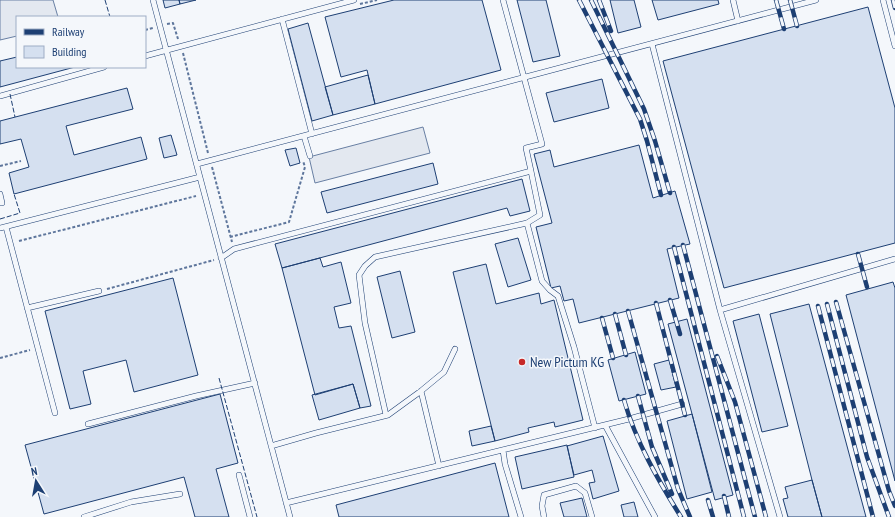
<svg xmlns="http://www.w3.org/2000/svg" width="895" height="517" viewBox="0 0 895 517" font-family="'PT Sans Narrow',sans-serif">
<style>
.parking{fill:#e3e8f0;stroke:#687fa3}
.building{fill:#d5e0f0;stroke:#1d3f73}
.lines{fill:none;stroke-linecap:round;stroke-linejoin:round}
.service-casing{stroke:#1d3f73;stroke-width:6}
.path{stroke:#5e769c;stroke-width:2;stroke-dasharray:3 2;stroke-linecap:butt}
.service{stroke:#f4f7fb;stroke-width:5}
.rail-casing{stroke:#1d3f73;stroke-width:4.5}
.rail{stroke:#f4f7fb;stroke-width:3;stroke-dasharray:9;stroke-linecap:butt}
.fence{stroke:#1d3f73;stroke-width:1;stroke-dasharray:5 2;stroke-linecap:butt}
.poi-dot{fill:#c62828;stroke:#f4f7fb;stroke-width:1.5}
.labels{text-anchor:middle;stroke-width:3;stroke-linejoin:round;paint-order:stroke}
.poi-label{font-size:14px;fill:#1d3f73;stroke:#f4f7fb;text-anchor:start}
</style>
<rect width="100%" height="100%" fill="#f4f7fb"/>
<path class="parking" d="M0,0H53L58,17H17V36L0,40Z
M423,127L430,153L315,183L309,157Z"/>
<path class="building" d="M163,0H179L180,4L165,8Z
M179,0H196L180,4Z
M394,0H482L501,70L375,104L367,70L341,77L325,17Z
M517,0H546L560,56L533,62Z
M610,0H634L641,27L618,33Z
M652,0H718L719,4L658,20Z
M868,7L895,108V243L724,288L663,61Z
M308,23L333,115L312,121L288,29Z
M17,57V67H75L0,87V61Z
M368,75L375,104L333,115L325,87Z
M602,79L609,108L554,122L546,93Z
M127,88L133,109L66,126L74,155L141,137L147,159L14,194L9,173L29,167L21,139L0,144V121Z
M171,135L177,155L164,158L159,138Z
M639,145L653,198L675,191L690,244L667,249L679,298L579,323L573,299L564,301L560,286L551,288L536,227L552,223L534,154L550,150L554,167Z
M296,148L300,163L290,166L285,150Z
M433,163L438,184L327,213L321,192Z
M522,179L530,211L510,216L507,208L282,268L275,244Z
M518,238L531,280L508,287L495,244Z
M320,258L323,267L341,262L351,303L334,307L339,328L351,326L371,406L360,408L353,384L315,395L282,268Z
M486,264L496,304L539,293L541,304L554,300L583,420L555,427L554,422L528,428L529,432L495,441L453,272Z
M400,271L415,332L392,338L377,277Z
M173,278L198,375L134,392L126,360L83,371L91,404L70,409L45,311Z
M893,282L895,288V481L846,295Z
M809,304L866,517H822L812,480L770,314Z
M759,314L788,426L762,432L733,321Z
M687,319L733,495L715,500L668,324Z
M635,352L646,394L619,401L608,360Z
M669,360L676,387L661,390L654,364Z
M353,384L360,408L319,420L312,395Z
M220,394L238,463L216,469L229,517H195L184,477L44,514L25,445Z
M692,414L712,492L687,499L667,421Z
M491,426L495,441L472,446L469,431Z
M603,436L619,491L593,499L589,483L595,482L592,470L574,475L567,446Z
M567,445L574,477L522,489L515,457Z
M495,463L509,517H339L336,505Z
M812,480L822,517H788L783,499L788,498L785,487Z
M582,498L587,517H564L560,503Z
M634,502L638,517H624L621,505Z"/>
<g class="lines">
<defs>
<path id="service" d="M153,0L290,517
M733,0L738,21
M883,0L895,46
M282,19L312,134
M652,44L720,310
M145,56L354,0
M0,96L104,67
M304,136L310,156
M197,164L816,0
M531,171L540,215L527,223L542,281L550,290L558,296L574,347L595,428
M0,194L2,203H0
M6,227L55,413
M0,228L200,177
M221,258L234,249L531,171L526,148L542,144L503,0
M27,308L99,291
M421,391L439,466
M386,415L365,323L359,275L365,266L375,257L527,223
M88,424L196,396L255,383
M605,425L655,517
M271,446L316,433L388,415L421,391L444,372L455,349
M503,450L505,464L521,517
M239,475L250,517
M286,503L629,419L682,404
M84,517L131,502L180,494
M544,517L542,506L544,495L576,486L585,493L592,517
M780,517L720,310L895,259"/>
</defs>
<use href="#service" class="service-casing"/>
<path class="path" d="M360,4L377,0
M167,24L173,23L178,39
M145,30L153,28
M183,53L208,153
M0,166L21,161
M212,167L232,242
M230,237L289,222L305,167L303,161
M19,241L196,196
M107,289L214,260
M0,358L30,350"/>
<use href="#service" class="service"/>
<defs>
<path id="rail" d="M579,0L640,119L647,141L661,195
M591,0L644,109L655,141L670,193
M599,0L611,31
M776,0L784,29
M790,0L797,26
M893,0L895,8
M683,245L755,517
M674,247L744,517
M858,254L867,287
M670,300L680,334
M836,302L889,491L895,506
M656,303L685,415
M827,304L867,457L889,517
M818,306L873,517
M628,311L678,489L690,517
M615,314L626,355
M602,318L613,358
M717,356L735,402L766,517
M638,396L652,447L672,494
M624,400C636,442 658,480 681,517
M724,496L729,517
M708,500L713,517"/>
</defs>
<use href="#rail" class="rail-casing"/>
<use href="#rail" class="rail"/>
<path class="fence" d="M105,0L110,17
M10,94L15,117
M0,219L20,213L14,194
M219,378L257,517"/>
</g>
<circle class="poi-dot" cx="522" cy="362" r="4"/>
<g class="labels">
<g class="poi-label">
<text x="530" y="367">New Pictum KG</text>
</g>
</g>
<rect x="16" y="16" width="130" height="52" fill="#f4f7fb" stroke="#9eadc5"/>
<rect x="24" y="29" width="20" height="6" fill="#1d3f73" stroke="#9eadc5"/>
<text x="52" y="36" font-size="12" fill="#1d3f73">Railway</text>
<rect x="24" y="46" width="20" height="12" fill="#d5e0f0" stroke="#9eadc5"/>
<text x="52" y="56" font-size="12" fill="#1d3f73">Building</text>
<g transform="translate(36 481) rotate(349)" stroke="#f4f7fb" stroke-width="3" paint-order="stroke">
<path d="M0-3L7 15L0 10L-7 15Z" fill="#1d3f73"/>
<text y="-6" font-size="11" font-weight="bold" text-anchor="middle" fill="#1d3f73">N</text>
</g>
</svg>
